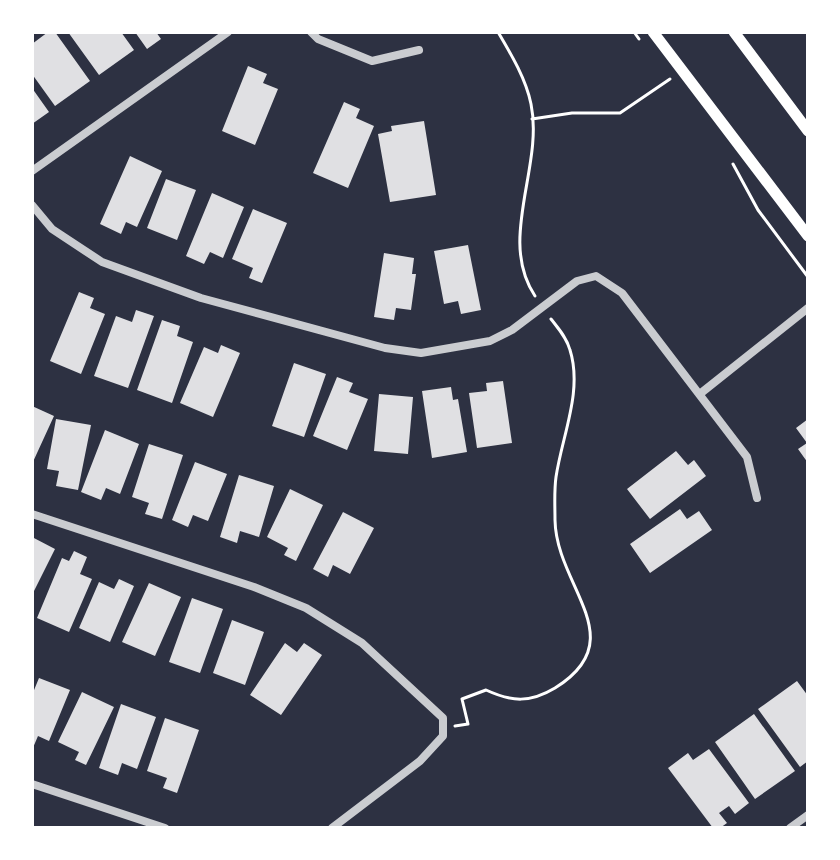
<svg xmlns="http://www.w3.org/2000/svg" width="840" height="860" viewBox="0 0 840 860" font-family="'Alegreya Sans',sans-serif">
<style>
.building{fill:#e0e0e3}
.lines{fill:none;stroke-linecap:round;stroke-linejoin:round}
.path{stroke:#fff;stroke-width:3}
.minor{stroke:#caccd0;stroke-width:8}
.secondary{stroke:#fff;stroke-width:11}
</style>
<rect width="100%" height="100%" fill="#2d3142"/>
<path class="building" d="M48,32H55L90,81L55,106L32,74V44Z
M68,32H121L134,50L99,75Z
M135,32H156L161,39L147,49Z
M248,66L267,74L263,83L278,89L255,145L222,131Z
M32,88L49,112L32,124Z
M344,102L360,109L356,118L374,126L348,188L313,173Z
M424,121L436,195L390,202L378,134L392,131L391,126Z
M130,156L162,171L137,227L126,222L121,234L100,224Z
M166,179L196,190L177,240L147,228Z
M212,193L244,207L223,258L210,252L204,264L186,256Z
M253,209L287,223L262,283L249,278L253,268L232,259Z
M468,245L481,310L461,314L458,301L444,304L434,251Z
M384,253L414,258L412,274H416L411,310L396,308L394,320L374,317Z
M79,292L94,298L90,308L105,314L81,374L50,361Z
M136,310L154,316L128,388L94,376L116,316L132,322Z
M162,320L180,326L177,336L193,342L172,403L137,390Z
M221,345L240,353L213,417L180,403L204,347L218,353Z
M294,363L326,374L304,437L272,426Z
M337,377L353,383L349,392L368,399L347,450L313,436Z
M503,381L512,443L477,448L469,393L487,391L486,383Z
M451,387L453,400L458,399L467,452L432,458L422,391Z
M379,394L413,397L408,454L374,451Z
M32,406L54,416L32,464Z
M56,419L91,425L78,490L56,486L59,471L47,469Z
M808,419V463L798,449L807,443L796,428Z
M105,430L139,444L120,494L106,488L101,500L81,492Z
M149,444L183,455L162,519L145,514L149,503L132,497Z
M676,451L688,465L694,460L706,476L650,519L627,489Z
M195,462L227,474L208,521L193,515L188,527L172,520Z
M239,475L274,486L259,537L240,531L237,543L220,537Z
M290,489L323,505L296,561L284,555L288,548L267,537Z
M680,509L687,519L699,511L712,530L650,573L630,544Z
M343,512L374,528L350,574L333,565L328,577L313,569Z
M32,537L55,549L32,595Z
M74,551L87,557L80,574L92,579L69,632L37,618L62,558L69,561Z
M119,579L134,586L110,642L79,628L99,582L114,589Z
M149,583L181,597L155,656L122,642Z
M192,598L223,609L200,673L169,662Z
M232,620L264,632L245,685L213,673Z
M285,643L297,652L304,643L322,655L281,715L250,695Z
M39,678L70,690L49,741L38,736L32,750V695Z
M797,681L808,696V761L800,767L758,709Z
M82,692L114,707L86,765L75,760L79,752L58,742Z
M121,704L156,717L137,769L122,763L118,775L99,768Z
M754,714L795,771L755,799L715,742Z
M165,718L199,730L177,793L163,788L167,778L147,771Z
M709,749L749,803L735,814L729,806L719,813L727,823L720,828H713L668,768L688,753L693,760Z"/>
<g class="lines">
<path class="path" d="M498,32C511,54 526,79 531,104C544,167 497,239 535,296
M634,32L639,39
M532,119L572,113H620L670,79
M733,164L758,210L808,277
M455,726L468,724L462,699L486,690C512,702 530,703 555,688C634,639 556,587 555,520C555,506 554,491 556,477C562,436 583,391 570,350C567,338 558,328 551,319"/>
<path class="minor" d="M311,32L318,39L372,61L419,50
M32,171L228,32
M32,205L52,229L102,262L201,298L385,348L421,353L490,341L512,330L577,281L596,276L622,293L747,457L757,498
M701,393L808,308
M32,514L254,587L306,608L362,643L443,718V736L420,761L332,828
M32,784L165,828
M790,828L808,815"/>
<path class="secondary" d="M653,32L808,236
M734,32L808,131"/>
</g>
<rect width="840" height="860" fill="none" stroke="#ffffff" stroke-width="68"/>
</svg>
